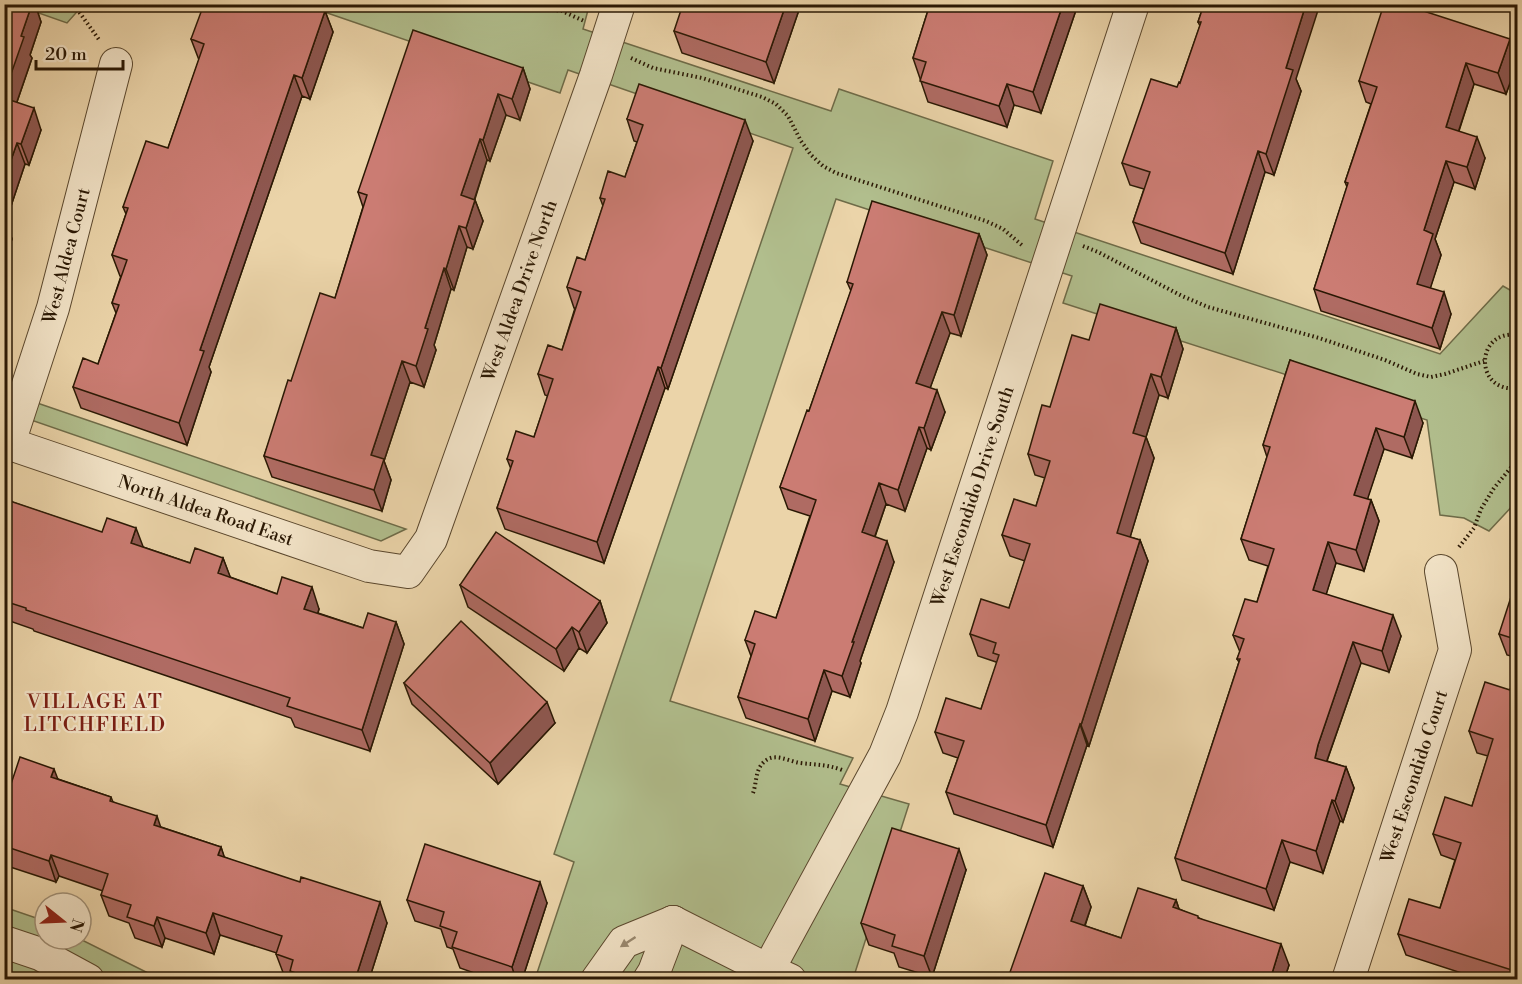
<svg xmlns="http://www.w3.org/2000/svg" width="1522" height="984" viewBox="0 0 1522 984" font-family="'Libre Bodoni',serif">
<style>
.green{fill:#b1be8d;stroke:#6e6b48;stroke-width:1.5}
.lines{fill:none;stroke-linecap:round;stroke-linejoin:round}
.street-casing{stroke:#5a472d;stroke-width:34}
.path{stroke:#2a1804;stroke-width:4;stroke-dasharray:1.5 3;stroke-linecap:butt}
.street{stroke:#f2e3c7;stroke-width:32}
.wall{fill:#af6b63;stroke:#2a1804;stroke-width:1.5}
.shaded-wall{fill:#8e5750;stroke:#2a1804;stroke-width:1.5}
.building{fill:#cb7c73;stroke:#2a1804;stroke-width:1.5}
.oneway{fill:#98886f}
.labels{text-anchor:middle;stroke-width:4.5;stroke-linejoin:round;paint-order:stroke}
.street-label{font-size:18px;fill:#2a1804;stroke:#f2e3c7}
.neighbourhood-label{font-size:20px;letter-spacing:1.5px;fill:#7a1f14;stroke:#f2e3c7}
</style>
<rect width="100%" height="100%" fill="#ebd4a9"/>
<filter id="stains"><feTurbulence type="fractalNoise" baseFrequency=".00333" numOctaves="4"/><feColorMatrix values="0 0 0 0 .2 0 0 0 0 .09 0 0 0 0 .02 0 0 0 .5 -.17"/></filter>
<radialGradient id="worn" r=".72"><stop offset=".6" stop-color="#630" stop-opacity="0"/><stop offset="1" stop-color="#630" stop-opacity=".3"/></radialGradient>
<path class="green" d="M16,5H83L67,23Z
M304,5H572L588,10L583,29L831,111L839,89L1053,161L1035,219L1440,354L1503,286L1517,294V501L1489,531L1464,518L1440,515L1427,420L1063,303L1072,276L836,199L670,701L853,758L840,784L909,804L853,979H535L574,862L554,854L793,148L568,70L560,93Z
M5,392L406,529L381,541L5,411Z
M4,907L45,921V939H80L160,979H5Z"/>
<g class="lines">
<defs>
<g id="street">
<path id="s1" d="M4,442L369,566L408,572L431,539L596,75L619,4"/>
<path id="s2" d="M9,443L53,308L116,64"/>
<path d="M673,922L768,970L790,980"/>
<path d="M4,942L40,954L88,980"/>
<path id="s3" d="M768,970L885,755L902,712L1133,4"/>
<path d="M597,980L624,942L673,922"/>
<path d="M649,980L654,972L673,922"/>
<path id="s4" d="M1348,980L1455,650L1441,571"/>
</g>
</defs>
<use href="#street" class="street-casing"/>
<path class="path" d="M77,4V9L100,41
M503,4L562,11L584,21
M631,58L653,68L702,78L762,97L776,104L788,116L801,141L811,155L823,166L836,173L986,221L1003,229L1023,246
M1083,246L1098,252L1182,296L1208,307L1319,338L1385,360L1417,374L1431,377L1445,374L1484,361
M1518,335C1474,329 1474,394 1518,388
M1459,547L1474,528L1481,509L1494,488L1518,459
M753,793C757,782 755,770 764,762C774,752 788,761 800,763C816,765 826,764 842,770"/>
<use href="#street" class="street"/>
</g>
<path class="wall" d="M4,4H35L41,22L30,55L32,58L17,102L41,130L29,165L25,164L6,221L12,239L4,261Z
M801,4L774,83L682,53L674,31Z
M930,4H1073L1076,10L1041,113L1014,105L1007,127L928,102L913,58Z
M1204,4L1296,79L1301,91L1274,175L1265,172L1233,274L1141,243L1133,222L1144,189L1130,185L1122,163L1180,83L1200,26L1198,22Z
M325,11L333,32L310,99L302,96L209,367L211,372L187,445L81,408L73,387L98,364L116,313L112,303L121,276H120L112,255L126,214L123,207L168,148L199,60L191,39Z
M1510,39L1518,61L1506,94L1474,84L1459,131L1485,158L1475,189L1454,182L1435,239L1441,255L1430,288L1451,314L1440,349L1321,311L1314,289L1347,187L1345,182L1371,104L1366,102L1359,81Z
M523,68L530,89L520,120L506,115L490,161L487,160L475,199V200L483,221L473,249L467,247L454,290L451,289L434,345L436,350L424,387L410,382L384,461L391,480L382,511L272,477L264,456L291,381L335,298L363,207L358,192Z
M627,119L753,141L668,389L665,388L604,563L505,529L497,508L511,469L507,459L534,437L548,396L545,395L538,374L562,350L575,308H574L567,287L585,260L603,206L600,198L625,177L637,142L634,141Z
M979,234L987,255L961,336L950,333L930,388L945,412L931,450L927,448L905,511L886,504L875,537L894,562L860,661L861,663L850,697L832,691L815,741L746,718L738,697L751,656L745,640L776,618L810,516L788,509L780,487L809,411L851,291L847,282Z
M1176,328L1183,349L1168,398L1159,395L1146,437L1154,458L1130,537L1140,540L1148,561L1089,746L1087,745L1053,847L954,814L946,792L958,758L943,753L935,732L981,709L997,663L996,662L978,656L970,634L1009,608L1025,561L1010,556L1002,535L1036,506L1045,478L1035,475L1028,454L1050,407L1089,340Z
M1290,360L1423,423L1412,458L1384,449L1367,499L1371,500L1379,521L1364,571L1336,563L1326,594L1401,636L1389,672L1361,663L1327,761L1346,767L1354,788L1343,822L1340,821L1323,873L1290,862L1274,910L1182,880L1175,858L1239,662L1237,659L1240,652L1233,635L1257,602L1268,566L1249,560L1241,539L1267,457L1263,445Z
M4,483L12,502L143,547L190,563L223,558L230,577L319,609L318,613L363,628L396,622L404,644L370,751L295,727L291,718L34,631L33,629L4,619Z
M460,585L600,601L607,623L587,653L579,648L564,671L468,607Z
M1518,599V658L1507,655L1499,634Z
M1518,668V980H1483L1406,955L1398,934L1440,908L1455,860L1441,855L1433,834L1472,806L1488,756L1477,753L1469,731L1510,690Z
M404,683L555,723L498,784L412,704Z
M58,779L111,797L113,802L161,827L221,847L224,857L387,923L369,980H293L292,978L284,975L276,954L277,953L220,935L214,954L165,938L162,947L135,938L129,923L109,916L101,895L103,891L59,876L56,882L4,865V805Z
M966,870L932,977L899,967L894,953L869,945L861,923Z
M1083,886L1091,907L1085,926L1121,938L1176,900L1179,909L1199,918L1289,965L1284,980H1011L1009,975Z
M407,900L547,903L522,980H494L460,968L453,949L447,947L441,929L415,921Z"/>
<path class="shaded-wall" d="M32,4H35L41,22L30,55L32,58L11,119L4,101V94L21,36Z
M786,4H801L774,83L766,62Z
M1063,4H1073L1076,10L1041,113L1033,92Z
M1306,4H1320L1296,79L1301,91L1274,175L1266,154L1286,68Z
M325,11L333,32L310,99L302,78Z
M1510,39L1518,61L1506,94L1498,73Z
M1466,63L1474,84L1453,148L1446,127Z
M523,68L530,89L520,120L512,99Z
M294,75L302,96L209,367L211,372L187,445L179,423L200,350Z
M1007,84L1014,105L1007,127L999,106Z
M498,94L506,115L490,161L483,140Z
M34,108L41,130L29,165L21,144Z
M745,120L753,141L668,389L661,368Z
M1477,137L1485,158L1475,189L1467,167Z
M480,139L487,160L469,216L461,195Z
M17,143L25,164L6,221L12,239L4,261V180Z
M1258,151L1265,172L1233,274L1225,253Z
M1446,161L1454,182L1435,239L1441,255L1425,305L1417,284L1424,230Z
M475,200L483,221L473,249L466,228Z
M459,226L467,247L454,290L446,269Z
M979,234L987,255L961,336L954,315Z
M444,268L451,289L434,345L436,350L424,387L416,366L425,328Z
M1444,292L1451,314L1440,349L1432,328Z
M942,312L950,333L924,405L916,383Z
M1176,328L1183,349L1168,398L1161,377Z
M402,361L410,382L384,461L391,480L382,511L374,490L371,455Z
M658,367L665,388L604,563L597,542Z
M1151,374L1159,395L1146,437L1154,458L1125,554L1117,533L1133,433Z
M937,390L945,412L931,450L924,428Z
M1415,401L1423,423L1412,458L1404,437Z
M919,427L927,448L905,511L898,490Z
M1376,428L1384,449L1362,516L1354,495Z
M879,483L886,504L869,553L862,532Z
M5,484L13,505L4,508V487Z
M1371,500L1379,521L1364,571L1356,550Z
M136,528L144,549L131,543Z
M1140,540L1148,561L1089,746L1081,725Z
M887,541L894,562L860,661L861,663L850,697L842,676L852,642Z
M1328,542L1336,563L1321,611L1313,590Z
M223,558L231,579L218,573Z
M312,587L319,609L312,630L304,609Z
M600,601L607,623L587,653L579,632Z
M1393,615L1401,636L1389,672L1382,651Z
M396,622L404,644L370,751L362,730Z
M572,627L579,648L564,671L556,649Z
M1353,642L1361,663L1325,766L1315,758L1318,745Z
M824,670L832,691L815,741L808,719Z
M547,702L555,723L498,784L490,763Z
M1080,724L1087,745L1053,847L1046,825Z
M1346,767L1354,788L1343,822L1335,801Z
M54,769L62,790L51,777Z
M1332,800L1340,821L1323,873L1316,851Z
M157,816L164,837L154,825Z
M1282,840L1290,862L1274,910L1266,889Z
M221,847L228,868L218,855Z
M959,849L966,870L932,977L924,956Z
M51,855L59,876L56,882L49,861Z
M540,882L547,903L522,980H516L512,967Z
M1083,886L1091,907L1079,942L1071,921Z
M1176,900L1183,921L1173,907Z
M380,902L387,923L369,980H355Z
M213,913L220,935L214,954L206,933Z
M157,917L165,938L162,947L154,926Z
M1281,944L1289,965L1284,980H1270Z"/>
<path class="building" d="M4,4H32L21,36L24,37L4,94Z
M204,4H307L325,11L302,78L294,75L200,350L204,351L179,423L73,387L83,358L98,364L119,305L112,303L127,260L112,255L128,208L123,207L146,141L168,148L204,44L191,39Z
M683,4H786L766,62L674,31Z
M930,4H1063L1033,92L1007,84L999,106L920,81L926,62L913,58Z
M1204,4H1306L1286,68L1293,70L1266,154L1258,151L1225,253L1133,222L1150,172L1122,163L1151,79L1177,87L1179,82L1180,83L1201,22H1198Z
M1384,4H1402L1510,39L1498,73L1466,63L1446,127L1477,137L1467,167L1446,161L1424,230L1433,234L1417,284L1444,292L1432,328L1314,289L1348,183L1345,182L1377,87L1359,81Z
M413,30L523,68L512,99L498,94L483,140L480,139L461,195L475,200L466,228L459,226L446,269L444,268L425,328L428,329L416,366L402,361L371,455L384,459L374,490L264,456L288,380L291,381L320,293L335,298L367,195L358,192Z
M639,84L745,120L661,368L658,367L597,542L497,508L513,461L507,459L516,431L534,437L553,379L538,374L548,345L562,350L581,292L567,287L577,257L585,260L605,199L600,198L608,171L625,177L643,125L627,119Z
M4,98L34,108L21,144L17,143L4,180Z
M872,201L979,234L954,315L942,312L916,383L937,390L924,428L919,427L898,490L879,483L862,532L887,541L852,642H854L842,676L824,670L808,719L738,697L755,644L745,640L755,611L776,618L816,500L780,487L807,410L809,411L853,284L847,282Z
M1100,304L1176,328L1161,377L1151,374L1133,433L1146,437L1117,533L1140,540L1081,725L1080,724L1046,825L946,792L964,741L935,732L946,698L981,709L999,655L993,653L996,643L970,634L981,599L1009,608L1030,544L1002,535L1014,499L1036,506L1050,461L1028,454L1042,405L1050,407L1072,335L1089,340Z
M1290,360L1415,401L1404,437L1376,428L1354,495L1371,500L1356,550L1328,542L1313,590L1393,615L1382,651L1353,642L1318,745L1315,758L1346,767L1335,801L1332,800L1316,851L1282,840L1266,889L1175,858L1240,659H1237L1244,639L1233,635L1245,599L1257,602L1274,549L1241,539L1270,447L1263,445Z
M4,499L102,532L107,518L136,528L131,543L190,563L195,548L223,558L218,573L277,594L282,577L312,587L304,609L363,628L368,613L396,622L362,730L287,706L290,698L26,610V608L4,601Z
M496,532L600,601L579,632L572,627L556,649L460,585Z
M1511,597L1518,599V640L1499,634Z
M461,621L547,702L490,763L404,683Z
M1518,668V972L1398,934L1409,899L1440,908L1461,843L1433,834L1445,797L1472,806L1493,739L1469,731L1485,682L1510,690Z
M20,757L54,769L51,777L111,797L110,801L157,816L154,825L221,847L218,855L300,882L301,877L380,902L355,980H315L290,971L293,960L276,954L282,936L213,913L206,933L157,917L154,926L127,917L131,905L101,895L108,874L51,855L49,861L4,846V805Z
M892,828L959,849L924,956L892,946L895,935L861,923Z
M425,844L540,882L512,967L452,947L457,932L440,926L444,912L407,900Z
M1045,873L1083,886L1071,921L1121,938L1138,888L1176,900L1173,907L1198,916V918L1281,944L1270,980H1022L1009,975Z"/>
<defs><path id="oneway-solid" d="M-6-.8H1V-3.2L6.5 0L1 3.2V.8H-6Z" transform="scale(1.5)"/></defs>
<use class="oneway" href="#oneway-solid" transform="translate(628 942) rotate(147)"/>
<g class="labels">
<g class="street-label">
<text dy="6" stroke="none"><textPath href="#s2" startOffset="196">West Aldea Court</textPath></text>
<text dy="6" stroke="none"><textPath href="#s1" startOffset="729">West Aldea Drive North</textPath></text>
<text dy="6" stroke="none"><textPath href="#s3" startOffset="518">West Escondido Drive South</textPath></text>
<text dy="6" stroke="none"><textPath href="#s1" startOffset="213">North Aldea Road East</textPath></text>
<text dy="6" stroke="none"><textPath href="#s4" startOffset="214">West Escondido Court</textPath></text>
</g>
<g class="neighbourhood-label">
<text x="95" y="708">VILLAGE AT<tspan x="95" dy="23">LITCHFIELD</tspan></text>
</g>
</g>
<rect width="1522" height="984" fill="none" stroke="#ebd4a9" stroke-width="24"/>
<rect x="6" y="6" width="1510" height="972" fill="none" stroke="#2a1804" stroke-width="3"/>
<rect x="12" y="12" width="1498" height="960" fill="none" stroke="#2a1804" stroke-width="1.5"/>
<g transform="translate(63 921) rotate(108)"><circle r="28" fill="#f2e3c7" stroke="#a29279" stroke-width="1.5"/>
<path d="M0-4.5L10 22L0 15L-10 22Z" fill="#8f2418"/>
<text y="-9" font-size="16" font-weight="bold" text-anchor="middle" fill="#2a1804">N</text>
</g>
<path d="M36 60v9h87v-9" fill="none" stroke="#2a1804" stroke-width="3"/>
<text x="45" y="60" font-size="18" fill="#2a1804" stroke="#f2e3c7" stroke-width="4.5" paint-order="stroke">20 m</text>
<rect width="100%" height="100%" filter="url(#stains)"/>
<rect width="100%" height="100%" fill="url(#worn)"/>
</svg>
